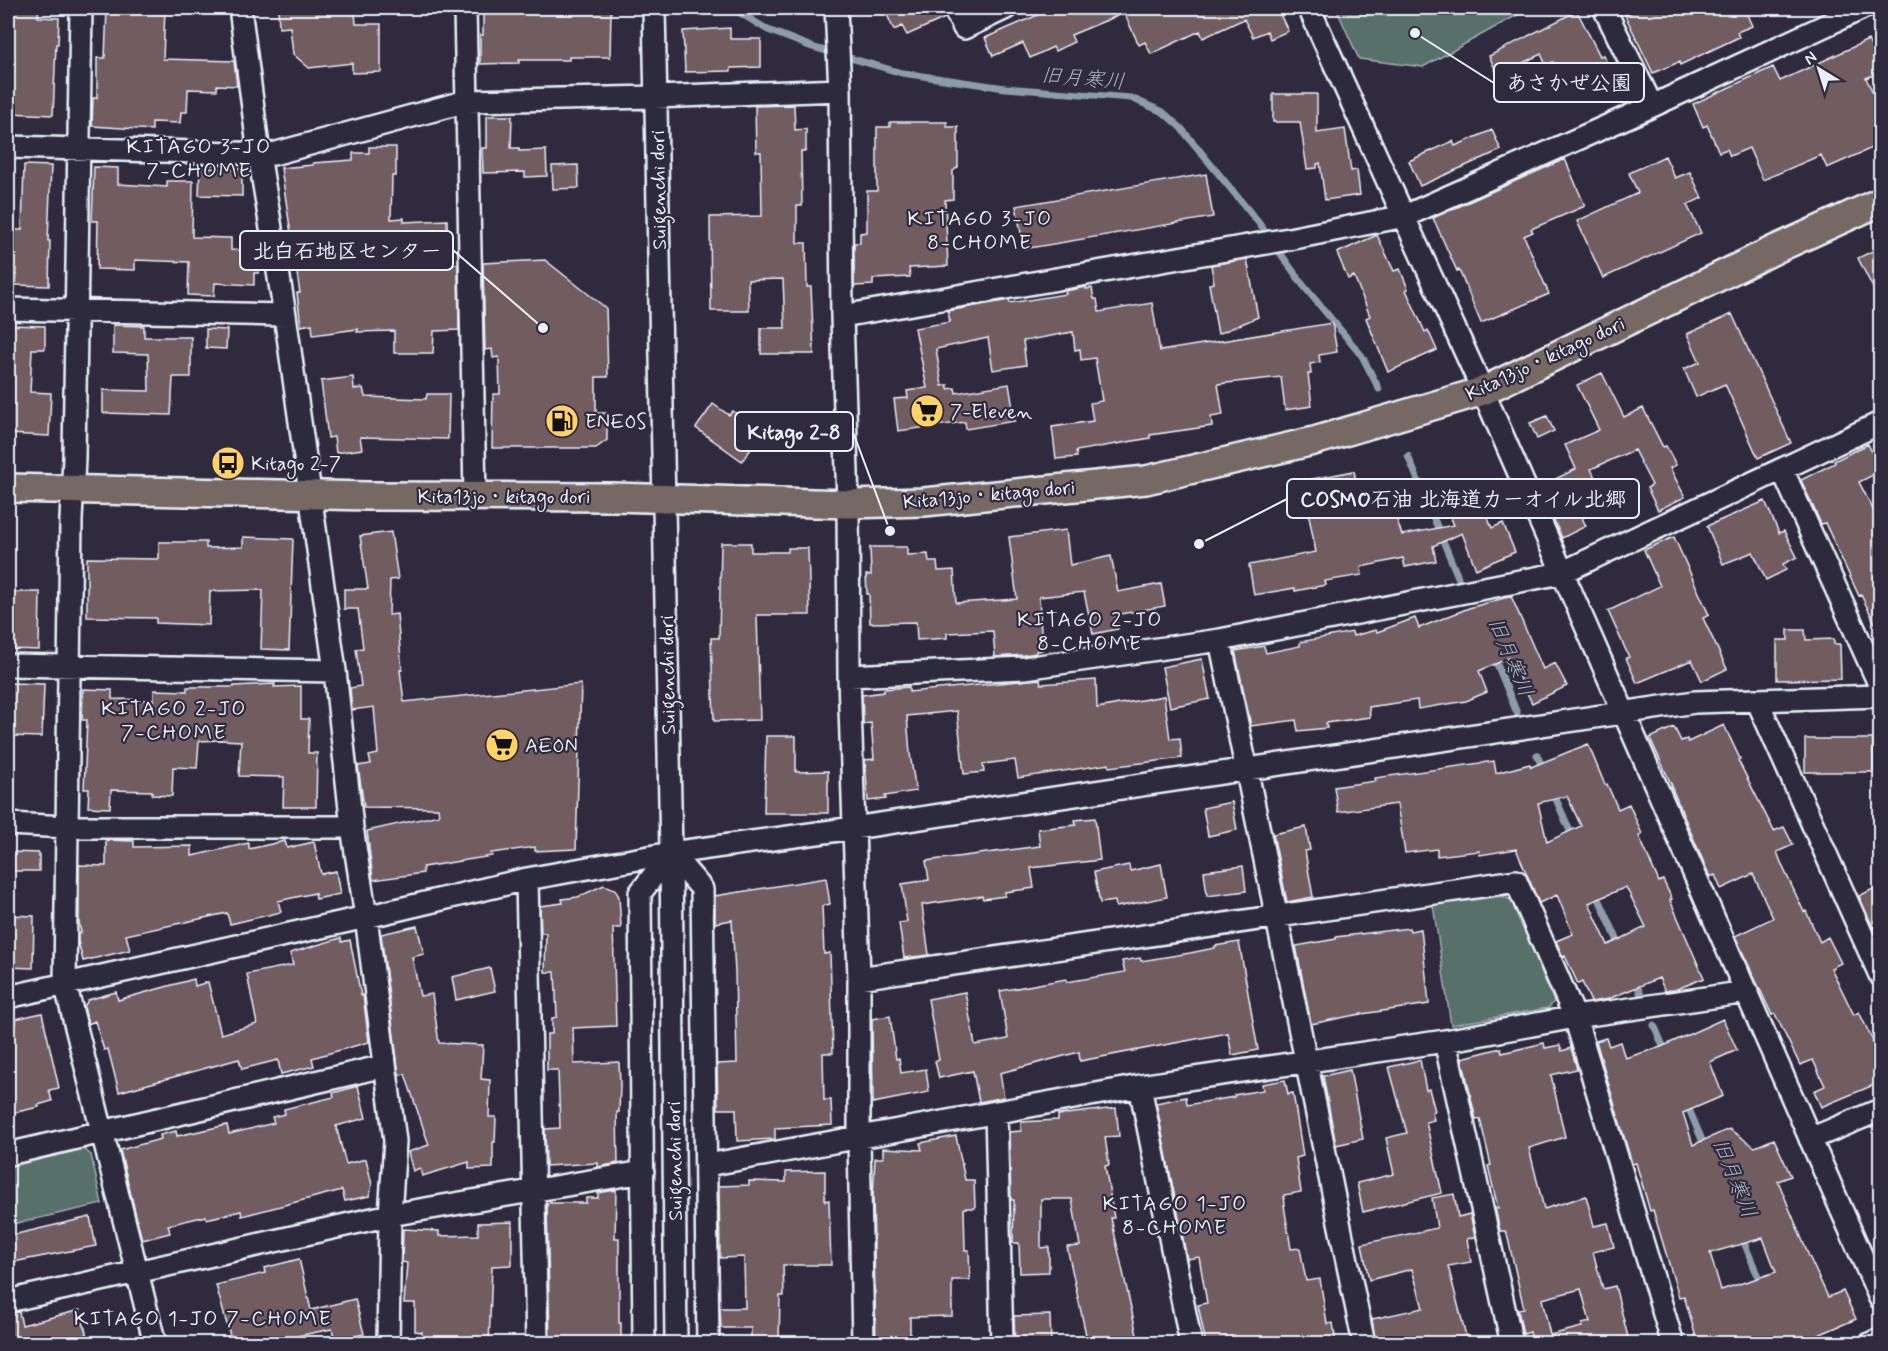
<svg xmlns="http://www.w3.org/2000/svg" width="1888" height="1351" viewBox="0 0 1888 1351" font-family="Mynerve,'Klee One',sans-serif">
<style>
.green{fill:#596f6a;stroke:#a0b0b1;stroke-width:1.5}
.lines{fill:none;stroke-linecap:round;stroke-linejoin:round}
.stream{stroke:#8b9cab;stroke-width:7}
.building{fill:#715b60;stroke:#e8f1f8;stroke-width:1.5;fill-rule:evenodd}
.minor-casing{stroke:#e8f1f8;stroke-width:26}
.major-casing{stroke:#e8f1f8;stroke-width:32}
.minor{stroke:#2f2a3d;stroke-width:21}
.major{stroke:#766964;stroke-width:27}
.labels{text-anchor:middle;stroke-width:4.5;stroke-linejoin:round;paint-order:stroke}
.street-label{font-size:20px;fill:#e8f1f8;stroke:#2f2a3d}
.poi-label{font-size:20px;fill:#e8f1f8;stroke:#2f2a3d;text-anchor:start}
.water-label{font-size:21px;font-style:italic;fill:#aab8c5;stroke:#2f2a3d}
.neighbourhood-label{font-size:21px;letter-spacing:1.5px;fill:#e8f1f8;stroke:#2f2a3d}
.leader{fill:none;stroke:#e8f1f8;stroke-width:2}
.callout-dot{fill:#e8f1f8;stroke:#2f2a3d;stroke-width:2}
.callout{fill:#2f2a3d;stroke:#e8f1f8;stroke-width:2}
.callout-label{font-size:21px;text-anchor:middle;font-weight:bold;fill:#e8f1f8}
</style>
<rect width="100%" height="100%" fill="#2f2a3d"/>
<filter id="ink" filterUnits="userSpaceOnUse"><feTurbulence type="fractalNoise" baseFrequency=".0167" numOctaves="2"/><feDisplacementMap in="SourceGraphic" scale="12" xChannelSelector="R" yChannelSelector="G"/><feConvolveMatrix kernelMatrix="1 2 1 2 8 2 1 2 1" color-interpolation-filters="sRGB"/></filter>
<g filter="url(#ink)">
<path class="green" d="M1336,8H1530L1423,67L1359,59Z
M1502,896L1513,901L1554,1002L1548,1008L1451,1025L1433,905Z
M84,1149L91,1155L102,1204L8,1225V1167Z"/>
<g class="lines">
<path class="stream" d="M732,8L768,30L812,47L902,73L1005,88L1131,98L1163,112L1181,128L1258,222L1303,285L1362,356L1379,389
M1408,456L1458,577
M1494,657L1517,713
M1537,755L1543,769
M1552,790L1573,838
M1596,892L1621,948
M1635,980L1643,1000
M1654,1025L1666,1053
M1686,1102L1705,1147
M1741,1235L1762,1286"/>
</g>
<path class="building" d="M8,8H39L38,17L59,18L58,44H56L53,115L8,113Z
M107,8H165L163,59L234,61L237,86L217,85V90L188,89L187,112H181L180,123L152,122V130L92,126L93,98H97V58H105Z
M278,8H316L317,12H355L356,24H381V72L352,73V63L309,68L293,54L290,27L279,28Z
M483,8H611L610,57H569V60H519V63L480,64V35H483Z
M884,8H941L945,18L907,35L902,26L894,30Z
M1049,8H1277L1288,31L1270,39L1267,31L1253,37L1244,19L1203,38L1200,31L1151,54L1145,42L1139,45L1124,13L1071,35L1074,42L1055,51L1053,47L1030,58L1023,43L993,56L985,38L1038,15L1037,13Z
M1641,8H1744L1752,26L1737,32L1739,37L1680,65L1679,62L1653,73L1625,15Z
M1577,11L1600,56L1603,55L1614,77L1586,91L1583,85L1568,93L1553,62L1546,65L1541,54L1498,75L1489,56Z
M730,28V39H761V67L731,68V71L685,72L683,31Z
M1868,40L1881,67V72L1866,78L1881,110V144L1827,168L1821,155L1763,180L1749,148L1730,156L1727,149L1719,152L1707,125L1703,127L1693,104L1773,67L1780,81Z
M1273,94H1317V133L1345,129L1351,171L1357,170L1360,195L1325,200L1320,163L1317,164V168L1307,169L1300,122H1273Z
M794,105L795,130L806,129V151H801L802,206H797V243H806L807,287H811L814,354H761V328H785L783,279L748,280L749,311H711L710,217L762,216L761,152H756L755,106Z
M487,116H512L511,148H519V151L546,150L547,176L525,177V172L483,173L482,148H487Z
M890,122H947V127H958V167L953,171V199L945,200L948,266L909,268L910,277L873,279V285L854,286V243H860V233L867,232V191H877V127H890Z
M1492,130L1501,150L1420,186L1409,161L1453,141L1455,146Z
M369,147H396V176H392L391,219L404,218V222L447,220L448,264H458L459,330L434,331L433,353H394V331L357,332L358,329L313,335L312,324L301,326L297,293H300L281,168L313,165V163L353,160V153H369Z
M1665,156L1675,178L1690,172L1702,198L1687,205L1701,233L1603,278L1577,221L1638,193L1629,173Z
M1565,159L1585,206L1531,229L1533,232L1524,236L1549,294L1481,323L1459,270L1457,271L1433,218Z
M24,165L51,166L48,241H50L49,286L16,285V269H8V230H22Z
M578,165L579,188L553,189L552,166Z
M94,167L118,168V184L167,187V181H193L192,237L231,238V250L260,251L259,273H254V285L215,283L214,296L188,295L189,262L135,260V270L97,269L98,221H92Z
M200,168L242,169V196L199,195Z
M1206,174L1213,217L1024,249L1016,206Z
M1377,235L1394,271L1400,269L1408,289L1406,290L1425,332L1428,330L1437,350L1388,372L1366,318L1370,316L1354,276L1348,279L1337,253Z
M1881,247V304L1858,258Z
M1247,259L1258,317L1218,334L1209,284L1214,283L1211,265Z
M545,260L606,308L608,377H596V413H607V440L596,448H492L493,394H500L499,357L493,358L492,349L485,350L483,263Z
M1086,287V289L1092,288L1094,299H1097L1099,312L1152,303L1160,351L1332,323L1337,352L1319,355L1320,362L1310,364L1311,374H1308L1312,406L1285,410L1281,377L1218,384L1223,415L1211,417L1212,426L1150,435V438L1076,451L1077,457L1056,459L1052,427L1093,421L1090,403L1102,401L1095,358L1081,360L1080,349L1075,350L1073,332L1023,341L1026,365L993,370L988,338L936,349L942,386L948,385V389L955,388L956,393L1009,384L1015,421L966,429L965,422L898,431L894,399L908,398L907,391L927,388L915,328L950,322L948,311L1009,300L1010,303L1066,294L1065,291Z
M1732,314L1791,443L1758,458L1725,384L1696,397L1684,369L1700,362L1687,334Z
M8,325L45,326V349H32L30,392L51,393L49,436L8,434Z
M113,325L144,326V337H191V377H173L171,415L103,413V390L149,391L148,354L113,353Z
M206,329L227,330L226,349L206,348Z
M1602,373L1624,417L1643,408L1663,447L1666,446L1676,465L1670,468L1685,497L1658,510L1647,488L1652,485L1634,450L1591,469L1608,506L1582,518L1586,526L1562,538L1539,487L1576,469L1565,445L1599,430L1577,385Z
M353,377L354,389L363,388L365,397L426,399L427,394H449L448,439L360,437L362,449L336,453L334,437L328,438L321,381Z
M713,404L729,415L733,411L763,433L742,461L696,428Z
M1547,416L1554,431L1537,439L1530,423Z
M1868,444L1881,471L1859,482L1875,513L1881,510V635L1861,595L1859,596L1825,523L1821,524L1801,480L1835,463L1834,461Z
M1354,471L1358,492L1379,485L1385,502L1390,500L1402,535L1454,525L1439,491L1466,479L1474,499L1479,497L1492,528L1503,523L1515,552L1476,569L1462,533L1433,546L1436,561L1405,567L1403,558L1361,567L1362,575L1325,581L1326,585L1295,591V588L1254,595L1249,565L1316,552L1302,481Z
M1765,501L1779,533L1784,531L1797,557L1783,564L1786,570L1766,580L1753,552L1723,564L1707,526Z
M1066,530L1070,565L1111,556L1118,592L1161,584L1165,606L1115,615L1118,629L1093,634L1084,592L1039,597L1042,650L1036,651V653L1024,655L995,657L993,631L947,633V638L917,640L916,622L870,623L869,594H867L866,575H871L870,547H907V555L928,554L929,562H937L938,571L954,570L956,603L1017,599L1009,537Z
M391,532L398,579L390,580L389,615L397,614L402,670H400L404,702L581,684L576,849L535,851V847L491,853L492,856L423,867V873L373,880L367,831L439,815L438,808L364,807L358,766L371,764L369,756L378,754L374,707L352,710L350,688L361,686L356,649L363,648L358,609H344V589H368L360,536Z
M243,537L293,539L289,650L261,649L263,590L210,591L209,625L156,623V618L87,617V558L159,559V542H206V548L243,547Z
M1674,537L1709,615L1703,618L1727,669L1702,681L1692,660L1637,683L1626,658L1629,657L1608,611L1660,586L1644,550Z
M721,543H751V552H788V548H808L810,615H757L760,720L714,721L711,638H719Z
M8,592H40L39,650L8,649Z
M1511,596L1543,669L1555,663L1567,686L1532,703L1509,658L1479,671L1487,692L1466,701L1418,709L1417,700L1369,707L1370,717L1326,723L1327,728L1298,731L1296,720L1251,726L1235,651L1264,646L1266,653L1300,646V642L1352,632L1353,636L1376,630L1377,632L1415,618L1419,628L1469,608Z
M1788,630H1805L1806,640L1834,639V644H1840L1841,679L1777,680V640H1788Z
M1202,659L1210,699L1170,707L1162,667Z
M1040,679L1041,684L1096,680L1097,708L1164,696L1170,739L1180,738L1182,758L1109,767V764L1018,778L1015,760L983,764L984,772L964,774L957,711L907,716L910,754L916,791L885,796L886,799L868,801L865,760L874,759L871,723L863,724L862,695L884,692V689L909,687V692Z
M8,683L44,684L42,737L8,736Z
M275,684L274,687L301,686V719H309L308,753H317L316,807H283L284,777L239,776L241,741L221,740L199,741L197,768L173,767L172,796L152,795V791L111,790L110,808L88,807L89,789H84L87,720H82L83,689L112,690V699L154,700V690L187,691V687H234V686Z
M1724,725L1740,759L1738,760L1774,831L1784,827L1793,845L1777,852L1782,865L1804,912L1806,911L1820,942L1828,937L1841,963L1831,968L1854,1015L1859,1012L1881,1058V1082L1821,1107L1814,1091L1825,1086L1813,1060L1800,1065L1775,1014L1772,1015L1735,936L1773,918L1753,874L1721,889L1715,875L1710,877L1671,786H1672L1650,738L1674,727L1681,741L1687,739L1688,742Z
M766,736H796V772L828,771V813H764Z
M1805,739H1873V772H1805Z
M1588,744L1605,785L1607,784L1618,809L1629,804L1642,834L1639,836L1659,882L1663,880L1672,899L1670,900L1704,978L1677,989L1665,991L1659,978L1608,999L1591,1002L1582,982L1578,984L1565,956L1563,957L1556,941L1573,934L1557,895L1539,903L1516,849L1480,855L1479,851L1437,856V849L1405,853L1397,804L1338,812L1334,787L1376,781L1375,778L1494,761L1496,773L1530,764L1531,767ZM1567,796L1581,826L1547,842L1538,803ZM1626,887L1646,927L1608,945L1589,903Z
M1232,802L1237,830L1208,836L1203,808Z
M1095,818L1100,860L1031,868L1034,888L1005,892V896L983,899L982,896L922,905L929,955L904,958L899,923L907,922L902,884L929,880L926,861L1040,846L1038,829L1076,825L1075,820Z
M1306,827L1310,850L1305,851L1313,897L1287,902L1273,834Z
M106,840L134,841V847L192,846V856L249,843V849L285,841L287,848L314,842L321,874L336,871L340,894L316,899L315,893L278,901L281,912L230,924L227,913L126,935L130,950L83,961L78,941V933H81L79,922V865L106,866Z
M8,852L39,853V871H8Z
M1161,864L1167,897L1116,907L1115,901L1100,903L1094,872L1129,865L1130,871Z
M1243,866L1246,891L1207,896L1204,871Z
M826,878L830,904L822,906L824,954L830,953L833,1053H823L824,1100H831L832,1125L775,1128V1139L737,1141L736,1109H718L717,1064L737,1063L735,972L732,920L715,923V896Z
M604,885L615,889L619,897L621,928H613L616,1026L573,1028L574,1064L619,1062L620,1085L619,1112H617L618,1163L598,1167V1163L546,1166L545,1129L560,1128L558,1070H547V1034H552V1018L557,1017L555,972H545L546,933H541L540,906L563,903L562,899L578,897Z
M1881,885V945L1859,896Z
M8,915L34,916L33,968L8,967Z
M417,926L424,954L412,957L420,996L432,994L439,1043L483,1045L481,1079L490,1080L489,1117H496L495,1142H493V1168L469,1169V1162L422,1176L420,1168L413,1171L408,1152L429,1145L405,1074L399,1075L381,934Z
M1409,928L1410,931L1421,929L1429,1004L1355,1015L1311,1024L1296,946L1336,939V937Z
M341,938L342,942L350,940L361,996L363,995L369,1042L312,1058L314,1066L281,1074L278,1060L242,1069L239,1059L119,1092L108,1049L104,1050L95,1021L88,1024L84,1007L88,1000L116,992L118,1000L194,979L195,986L208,982L221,1034L257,1024L247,974L293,965L290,953Z
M1239,942L1258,1050L1232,1055L1228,1033L1080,1061L1079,1052L1000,1073L1004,1097L979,1102L973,1071L939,1078L935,1061L939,1060L928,999L965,992L975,1045L1008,1039L1000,991L1066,979L1067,982L1125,972L1122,961L1140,958L1141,961L1190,953L1215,948V946Z
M490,968L495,991L456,1000L452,977Z
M42,1013L59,1088L49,1090L52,1101L38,1105L39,1107L8,1114V1026L16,1024L15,1019Z
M890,1016L896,1059L899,1058L901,1073L926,1069L929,1092L873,1103L872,1019Z
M1723,1019L1737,1050L1710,1062L1723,1096L1683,1113L1693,1145L1729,1129L1755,1147L1774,1139L1791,1176L1778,1181L1808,1254L1828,1297L1843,1291L1856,1319L1797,1344H1723L1721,1338L1698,1344L1684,1296L1679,1297L1653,1210L1650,1211L1636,1163L1632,1164L1596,1041L1606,1038L1609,1046L1620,1042L1625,1058L1661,1047ZM1763,1238L1776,1272L1721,1290L1710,1253Z
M1544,1043L1545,1048L1560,1045L1562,1051L1571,1048L1577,1069L1551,1075L1565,1137L1529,1148L1544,1209L1586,1196L1594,1226L1608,1223L1614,1247L1593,1252L1603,1289L1615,1286L1628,1337L1604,1344H1533L1530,1332L1523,1334L1518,1310L1524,1309L1507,1234L1505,1231H1500L1495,1208H1498L1488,1166L1491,1165L1480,1119L1476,1120L1462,1058L1501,1048L1502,1053ZM1581,1289L1590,1322L1582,1324V1327L1550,1335L1542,1299Z
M1420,1060L1426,1090L1429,1089L1435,1111L1432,1112L1434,1120L1426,1122L1442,1193L1363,1212L1357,1183L1394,1174L1386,1138L1407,1133L1389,1067Z
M1350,1070L1363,1139L1336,1145L1323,1076Z
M1285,1080L1288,1094L1293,1093L1303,1156L1296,1158L1301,1192L1284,1195L1285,1205H1284L1291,1249L1300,1248L1306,1281L1320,1279L1327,1324L1333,1323L1336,1344H1206L1198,1305L1207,1303L1199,1257L1187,1259L1156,1103L1186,1097L1187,1105L1234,1097V1095L1263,1090L1262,1084Z
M358,1086L366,1118L336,1126L346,1164L366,1159L372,1185L369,1196L345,1201L342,1190L242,1216L241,1211L206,1219V1216L168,1225L170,1233L142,1240L120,1150L161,1139L160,1135L176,1131L177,1136L227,1125L229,1134L274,1123L272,1117L285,1114L284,1109L334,1097L333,1093Z
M1116,1108L1119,1136L1105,1137L1109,1165L1105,1166L1114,1218H1111L1139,1344H1088L1067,1247L1080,1246L1072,1199H1041V1248L1049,1247V1272L1020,1273L1019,1243H1013L1014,1200H1011L1009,1132L1021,1131V1122L1058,1120V1115Z
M956,1136L965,1180H974L975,1208H964L965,1250H969L970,1280H952V1316L910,1317V1344H876L873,1197L875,1158H883V1148L922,1150L920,1143Z
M825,1171V1201L829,1200L831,1265H783L784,1296H780L779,1341L751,1340V1328H721L720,1308H745L744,1257L720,1258L719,1186L749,1185V1181L786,1182V1172Z
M616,1190L615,1238H619V1323H621V1344H550L547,1203H586V1198H598V1193Z
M1454,1194L1458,1217L1470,1214L1475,1237L1467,1239L1471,1262L1448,1266L1466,1336L1434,1344H1376L1372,1319L1423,1308L1412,1269L1369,1280L1362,1244L1437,1228L1432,1198Z
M90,1217L96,1246L13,1262L8,1236Z
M512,1222V1265L492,1266L489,1344H422V1332L415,1331V1303H404L407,1263L402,1262L403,1229L439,1231V1236L478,1235V1223Z
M299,1259L311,1310L355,1299L364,1334L335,1341L332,1329L297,1336L299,1344H236L235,1338L231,1339L216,1285L265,1273L264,1268Z
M80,1310L89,1344H8V1313L19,1312L22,1325Z
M1050,1315L1051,1344H1015L1014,1316Z"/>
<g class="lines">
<defs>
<path id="minor" d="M81,8L74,458L71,520L65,983L155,1344
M240,8L259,154L285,315L335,671L352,827L366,917L395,1141L390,1215L388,1344
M465,8L475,495
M654,8L671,853L676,1344
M836,8L840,90L842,316L848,504L849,676L859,978V1138L863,1344
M954,8L964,28L1006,8
M1309,8L1483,391L1880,1298
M1604,8L1652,106
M8,147L273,154L467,101L655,97L840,90
M8,309L285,315
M842,316L1289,239L1405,216L1652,106L1863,8
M1782,469L1880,686
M1220,640L1364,1344
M8,665L335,671
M849,676L1025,668L1220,640L1561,573L1880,423
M1757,700L1880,975
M8,824L67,827H352
M671,853L702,889L708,1344
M527,879L537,1344
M859,978L1516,881L1575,1017L1673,1344
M8,997L366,917L527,879L671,853L854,828L1695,702L1880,696
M1445,1041L1512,1344
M1140,1086L1191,1344
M996,1112L1002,1344
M1810,1139L1880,1110
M8,1154L384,1066
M707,1165L1140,1086L1445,1041L1575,1017L1747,992
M8,1301L390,1215L643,1172
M644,1344L640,893L671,853
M1870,1344L1880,1339"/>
<path id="major" d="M8,488L368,496L613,497L848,504L924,502L1146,480L1314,441L1483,391L1776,249L1880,202"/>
</defs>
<use href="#minor" class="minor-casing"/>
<use href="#major" class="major-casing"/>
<use href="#minor" class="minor"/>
<use href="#major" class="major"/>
</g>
</g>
<defs>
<symbol id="supermarket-disc" viewBox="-11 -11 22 22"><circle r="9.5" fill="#ffd166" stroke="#2f2a3d"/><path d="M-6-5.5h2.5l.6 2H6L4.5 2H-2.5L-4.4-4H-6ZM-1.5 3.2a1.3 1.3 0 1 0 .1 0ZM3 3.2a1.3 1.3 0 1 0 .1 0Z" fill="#111"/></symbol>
<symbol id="fuel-disc" viewBox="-11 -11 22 22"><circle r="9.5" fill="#ffd166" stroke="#2f2a3d"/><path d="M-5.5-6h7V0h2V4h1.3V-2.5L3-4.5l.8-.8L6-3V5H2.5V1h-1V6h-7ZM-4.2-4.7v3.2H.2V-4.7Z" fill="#111"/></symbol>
<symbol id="bus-disc" viewBox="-11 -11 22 22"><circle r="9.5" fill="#ffd166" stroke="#2f2a3d"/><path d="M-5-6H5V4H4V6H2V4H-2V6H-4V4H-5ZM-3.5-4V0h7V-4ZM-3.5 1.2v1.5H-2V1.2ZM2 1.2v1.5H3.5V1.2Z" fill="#111"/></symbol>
</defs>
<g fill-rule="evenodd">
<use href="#supermarket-disc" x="908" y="392" width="38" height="38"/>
<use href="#fuel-disc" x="543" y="402" width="38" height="38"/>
<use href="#bus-disc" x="209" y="444" width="38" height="38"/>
<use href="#supermarket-disc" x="483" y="726" width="38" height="38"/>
</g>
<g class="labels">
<g class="street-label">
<text transform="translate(658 190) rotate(-91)" y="7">Suigenchi dori</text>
<text transform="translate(1545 358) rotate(-25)" y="7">Kita13jo・kitago dori</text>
<text transform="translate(989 494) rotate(-5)" y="7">Kita13jo・kitago dori</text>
<text x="504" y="503">Kita13jo・kitago dori</text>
<text transform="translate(667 675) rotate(-91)" y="7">Suigenchi dori</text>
<text transform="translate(674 1161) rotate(-91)" y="7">Suigenchi dori</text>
</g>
<g class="poi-label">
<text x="950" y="418">7-Eleven</text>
<text x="585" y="428">ENEOS</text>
<text x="251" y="470">Kitago 2-7</text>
<text x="525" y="752">AEON</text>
</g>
<g class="water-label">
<text transform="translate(1083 78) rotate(5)" y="7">旧月寒川</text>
<text transform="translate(1511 657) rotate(67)" y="7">旧月寒川</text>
<text transform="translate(1735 1178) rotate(68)" y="7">旧月寒川</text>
</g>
<g class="neighbourhood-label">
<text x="199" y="153">KITAGO 3-JO<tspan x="199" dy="24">7-CHOME</tspan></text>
<text x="980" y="225">KITAGO 3-JO<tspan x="980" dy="24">8-CHOME</tspan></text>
<text x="1090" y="626">KITAGO 2-JO<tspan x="1090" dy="24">8-CHOME</tspan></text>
<text x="174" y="715">KITAGO 2-JO<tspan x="174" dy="24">7-CHOME</tspan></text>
<text x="1175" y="1210">KITAGO 1-JO<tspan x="1175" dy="24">8-CHOME</tspan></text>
<text x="203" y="1325">KITAGO 1-JO 7-CHOME</text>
</g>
</g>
<path class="leader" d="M1415 33L1494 83M543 328L453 250M890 531L853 432M1199 544L1287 499"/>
<g class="callout-dot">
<circle cx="1415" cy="33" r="6"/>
<circle cx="543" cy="328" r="6"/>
<circle cx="890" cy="531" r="6"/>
<circle cx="1199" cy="544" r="6"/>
</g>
<g class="callout">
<rect x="1494" y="63" width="150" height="39" rx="6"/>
<rect x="240" y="231" width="213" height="39" rx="6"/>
<rect x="735" y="412" width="118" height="39" rx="6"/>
<rect x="1287" y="479" width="352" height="39" rx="6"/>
</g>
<g class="callout-label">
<text x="1569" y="90">あさかぜ公園</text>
<text x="347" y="258">北白石地区センター</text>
<text x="794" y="439">Kitago 2-8</text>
<text x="1463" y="506">COSMO石油 北海道カーオイル北郷</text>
</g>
<rect width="1888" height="1351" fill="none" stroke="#2f2a3d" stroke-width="30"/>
<rect x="15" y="15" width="1858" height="1321" fill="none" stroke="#e8f1f8" stroke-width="2" filter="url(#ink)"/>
<g transform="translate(1819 69) rotate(322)" stroke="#2f2a3d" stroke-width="4.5" paint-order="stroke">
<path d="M0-4.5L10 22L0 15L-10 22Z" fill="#e8f1f8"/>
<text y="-9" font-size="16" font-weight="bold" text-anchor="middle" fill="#e8f1f8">N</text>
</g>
</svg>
